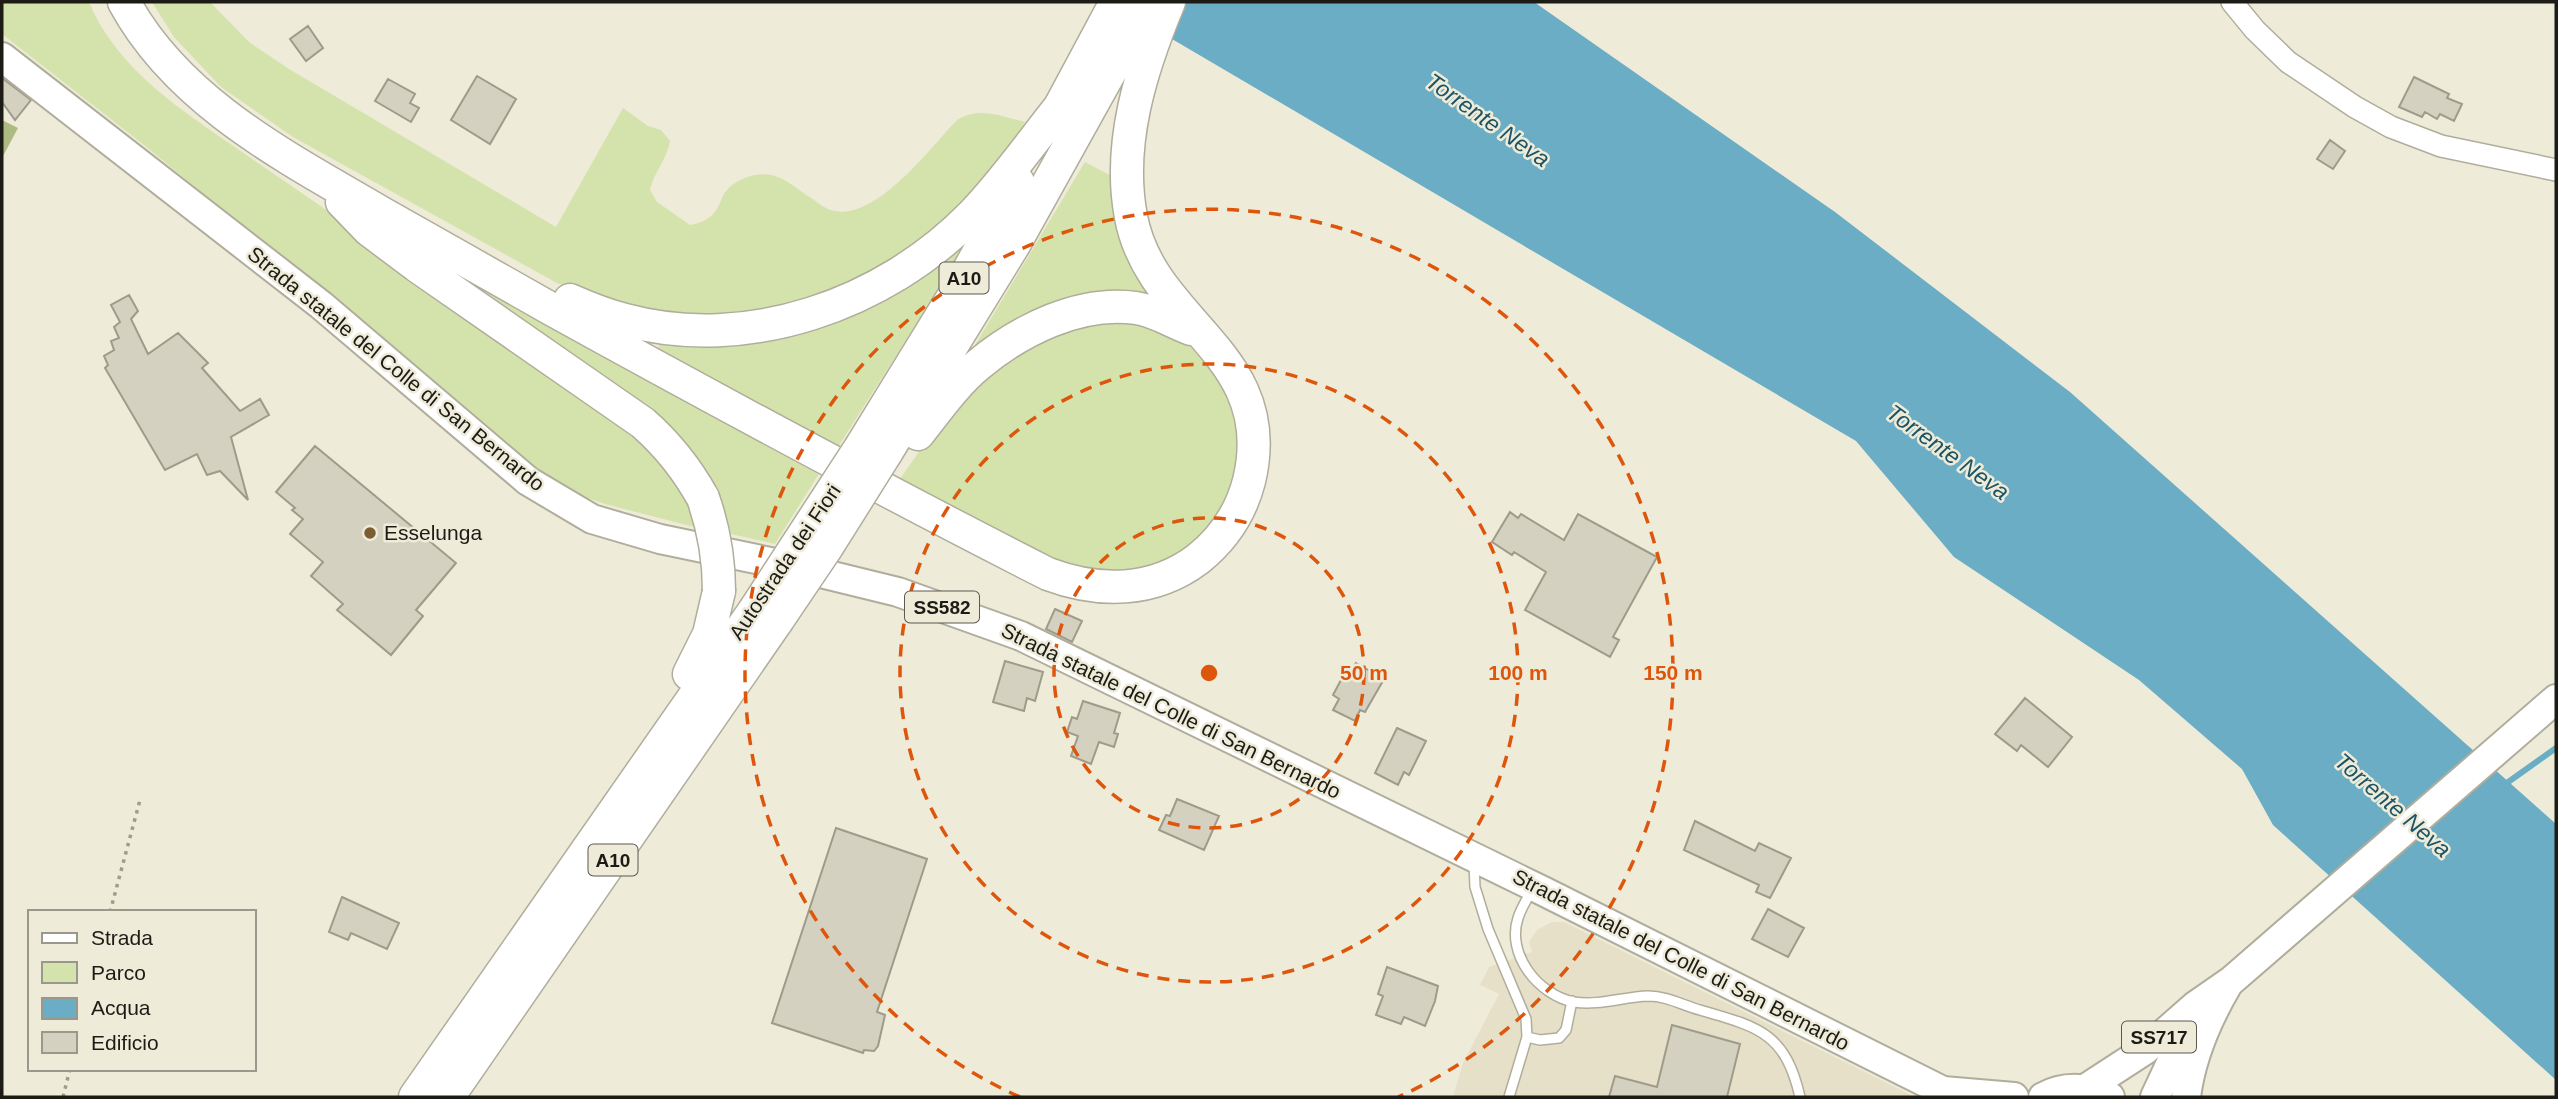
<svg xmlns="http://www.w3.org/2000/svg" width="2558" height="1099" viewBox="0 0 2558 1099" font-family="Arial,sans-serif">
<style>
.built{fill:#e5e0c7}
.green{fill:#d4e3ab}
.forest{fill:#adbb83}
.water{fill:#6aadc5}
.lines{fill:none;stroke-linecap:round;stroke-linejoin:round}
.stream{stroke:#6aadc5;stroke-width:6}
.building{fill:#d5d1c0;stroke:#9e9b8a;stroke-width:2}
.service-casing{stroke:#b1ad9c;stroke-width:12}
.tertiary-casing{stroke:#b1ad9c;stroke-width:24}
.primary-casing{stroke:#b1ad9c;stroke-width:32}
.motorway-casing{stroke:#b1ad9c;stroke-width:35}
.path{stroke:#9e9c8e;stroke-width:3.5;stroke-dasharray:3.5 5;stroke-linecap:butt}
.service{stroke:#fff;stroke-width:9}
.tertiary{stroke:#fff;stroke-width:21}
.primary{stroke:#fff;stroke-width:28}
.motorway{stroke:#fff;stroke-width:32}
.motorway-bridge-casing{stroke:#b1ad9c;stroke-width:35;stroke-linecap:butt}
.motorway-bridge{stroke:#fff;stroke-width:32}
.ring{fill:none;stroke:#de560c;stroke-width:3.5;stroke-dasharray:12 9}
.poi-dot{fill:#7c5d32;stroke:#eeebd9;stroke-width:2.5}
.labels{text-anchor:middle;stroke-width:5;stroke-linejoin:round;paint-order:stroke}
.shield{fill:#eeebd9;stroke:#5b5950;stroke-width:2}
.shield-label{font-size:19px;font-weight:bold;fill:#1c1b15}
.street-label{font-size:21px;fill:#1c1b15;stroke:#eeebd9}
.poi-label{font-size:21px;fill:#1c1b15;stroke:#eeebd9;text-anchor:start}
.water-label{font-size:23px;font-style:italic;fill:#1c5466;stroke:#eeebd9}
.centre{fill:#de560c;stroke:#eeebd9;stroke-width:3.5}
.ring-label{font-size:21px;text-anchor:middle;font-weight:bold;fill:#de560c;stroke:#eeebd9;stroke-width:5;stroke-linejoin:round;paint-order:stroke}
</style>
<rect width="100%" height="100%" fill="#eeebd9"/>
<path class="built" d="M1552,922H1564L1911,1095L1909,1097H1453L1463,1063L1499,994L1480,985L1489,967L1532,952L1529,942L1537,930Z"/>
<path class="green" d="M2,2H89C117,70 183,111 242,152C284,181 327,210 369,240C460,304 550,370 641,435L675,471L702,529L605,504L562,489L149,149L2,34Z
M152,2H210L249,42L289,69L556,227L623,108L648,126L661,130L670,141C667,159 654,172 650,190L657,202L690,225C699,223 707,221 714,213C720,207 721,196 727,190C732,183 747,176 755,175C778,171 790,184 808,196C815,200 823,208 831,210C874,224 931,147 957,120C980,106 1001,116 1025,122L999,169L970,205L862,285L725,321L616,306L557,283L293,137L221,87L174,37Z
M1085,162L1119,180L1157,298L972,350Z
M960,247L963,248L962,252L838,447L658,348L662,340L679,342Z
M424,256L822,469L775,544L731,534L725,512L714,491Z
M1126,318L1182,338L1199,351L1225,385L1239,429L1235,488L1208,534L1166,563L1120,575L1055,563L900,479L935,429L979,380L1053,331Z"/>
<path class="forest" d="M2,120L18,128L2,158Z"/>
<path class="water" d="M1109,2H1534L1835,212L2070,392L2556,824V1080L2273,825L2242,769L2139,680L1954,557L1856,441Z"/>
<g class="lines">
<path class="stream" d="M2504,785L2556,748"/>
</g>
<path class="building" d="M308,26L323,48L306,61L290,39Z
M477,76L516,99L490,144L451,120Z
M2414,77L2449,94L2447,98L2462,104L2454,121L2440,114L2437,119L2425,112L2422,117L2399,107Z
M2,78L31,100L15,120L2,102Z
M388,79L415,94L410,103L419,108L411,122L375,101Z
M2330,140L2345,151L2333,169L2317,159Z
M129,295L138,311L131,319L148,354L178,333L208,363L202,368L240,411L260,399L269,415L231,437L248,500L220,471L207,475L197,454L165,470L105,368L108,365L104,356L114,350L111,341L119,338L114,327L120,322L111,305Z
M315,446L456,563L416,610L423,616L391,655L337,610L343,604L311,576L323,562L290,534L303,519L292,510L295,508L276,492Z
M1510,512L1518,518L1521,514L1564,540L1578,514L1657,557L1613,637L1619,640L1610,657L1525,610L1546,572L1514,552L1512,555L1492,542Z
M1055,609L1082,621L1072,642L1046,629Z
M1005,661L1043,672L1035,701L1027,698L1024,711L993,702Z
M1356,663L1384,679L1365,712L1360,710L1355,721L1333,710L1339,699L1333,695L1342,678L1347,680Z
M2025,698L2072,737L2048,767L2021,745L2017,751L1995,734Z
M1083,701L1120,713L1114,733L1118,734L1114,747L1099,742L1091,764L1071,756L1078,736L1067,732L1072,717L1077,719Z
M1397,728L1426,741L1409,775L1404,772L1398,785L1375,773Z
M1177,799L1219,816L1204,850L1159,830L1166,815L1170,816Z
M1695,821L1755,851L1759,843L1791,858L1770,898L1756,892L1759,885L1684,850Z
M836,828L927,859L877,1012L885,1015L878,1046L874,1051L864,1050L863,1053L772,1023Z
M342,897L399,923L387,949L351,933L348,940L329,932Z
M1768,909L1804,928L1788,957L1752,939Z
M1387,967L1438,986L1435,1001L1425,1026L1404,1017L1401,1024L1376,1015L1383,996L1378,994Z
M1672,1025L1740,1044L1727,1097H1609L1615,1076L1657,1087Z"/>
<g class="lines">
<defs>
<path id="service" d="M1474,863L1475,887L1488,929L1526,1019L1527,1037L1509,1097
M1532,889C1528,898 1521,908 1518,918C1506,954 1538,995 1574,1002C1598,1006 1623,997 1648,996C1667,996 1682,1005 1700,1010C1758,1027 1785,1032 1800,1097
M1527,1037L1540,1040L1559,1038L1566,1030L1572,1001"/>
<path id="tertiary" d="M2232,2L2255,30L2288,62L2355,107L2391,127L2441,146L2556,170"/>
<path id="primary" d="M2,57L321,305L528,481L592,519L660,539L804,569L898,592L1021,636L1543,891L1943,1091L1950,1097
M2085,1089L2145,1050L2195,1006L2231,981L2556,699
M1943,1091L2014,1097
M2043,1097C2065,1085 2087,1087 2110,1097
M2155,1097L2170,1065L2193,1033
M2186,1097C2191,1058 2207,1020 2227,986"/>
<path id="motorway" d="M124,2C178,102 286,157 380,212C438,245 495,277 553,310C716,400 881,489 1048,574C1099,593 1153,593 1198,559C1223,539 1241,512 1249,481C1280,353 1151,325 1131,217C1117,144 1141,69 1169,2
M1049,127L1116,2
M342,202L369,230L417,266L643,423C668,445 687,469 703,498
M570,300C588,308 606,315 625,320C747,353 884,305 972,215C1003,183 1031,143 1059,108
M918,434C937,410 955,384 978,365C1020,330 1080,300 1136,308C1156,311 1172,322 1191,329
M862,445L958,289L1018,182
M886,453L1015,243L1149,2
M689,674L709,634L719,591
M415,1097L754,611
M448,1097L777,621"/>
</defs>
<use href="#service" class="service-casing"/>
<use href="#tertiary" class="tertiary-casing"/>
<use href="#primary" class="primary-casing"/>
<use href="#motorway" class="motorway-casing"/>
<path class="path" d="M110,912L140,800
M63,1097L70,1069"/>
<use href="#service" class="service"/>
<use href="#tertiary" class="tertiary"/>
<use href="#primary" class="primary"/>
<use href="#motorway" class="motorway"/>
<defs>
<path id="motorway-bridge" d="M703,498C714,529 719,557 719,591
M754,611L862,445
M777,621L827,547L886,453"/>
</defs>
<use href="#motorway-bridge" class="motorway-bridge-casing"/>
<use href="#motorway-bridge" class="motorway-bridge"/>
</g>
<g class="ring">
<circle cx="1209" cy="673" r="155"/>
<circle cx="1209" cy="673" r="309"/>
<path d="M1020 1097A464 464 0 1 1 1398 1097"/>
</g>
<circle class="poi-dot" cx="370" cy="533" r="7"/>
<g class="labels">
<g class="shield">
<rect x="939.5" y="262.5" width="49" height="31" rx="5"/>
<rect x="905" y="591.5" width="74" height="31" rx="5"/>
<rect x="588.5" y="844.5" width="49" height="31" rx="5"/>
<rect x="2122" y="1021.5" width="74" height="31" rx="5"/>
</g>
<g class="shield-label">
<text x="964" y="285">A10</text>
<text x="942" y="614">SS582</text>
<text x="613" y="867">A10</text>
<text x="2159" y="1044">SS717</text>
</g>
<g class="street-label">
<text transform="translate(396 369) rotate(39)" y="7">Strada statale del Colle di San Bernardo</text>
<text transform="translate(785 562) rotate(-56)" y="7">Autostrada dei Fiori</text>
<text transform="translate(1171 711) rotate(26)" y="7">Strada statale del Colle di San Bernardo</text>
<text transform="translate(1681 960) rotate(27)" y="7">Strada statale del Colle di San Bernardo</text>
</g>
<g class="poi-label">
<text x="384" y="540">Esselunga</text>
</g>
<g class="water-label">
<text transform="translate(1488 120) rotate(35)" y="8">Torrente Neva</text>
<text transform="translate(1948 452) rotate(36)" y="8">Torrente Neva</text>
<text transform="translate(2393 805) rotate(41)" y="8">Torrente Neva</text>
</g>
</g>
<circle cx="1209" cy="673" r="10" class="centre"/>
<g class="ring-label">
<text x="1364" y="680">50 m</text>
<text x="1518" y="680">100 m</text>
<text x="1673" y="680">150 m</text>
</g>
<rect width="2558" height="1099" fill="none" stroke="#1c1b15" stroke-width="7"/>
<rect x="28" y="910" width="228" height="161" fill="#eeebd9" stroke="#9a988b" stroke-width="2"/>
<rect x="42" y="933" width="35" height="10" fill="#ffffff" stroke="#9a988b" stroke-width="2"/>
<text x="91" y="945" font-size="21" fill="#1c1b15">Strada</text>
<rect x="42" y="962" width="35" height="21" fill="#d4e3ab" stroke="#9a988b" stroke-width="2"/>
<text x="91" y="980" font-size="21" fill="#1c1b15">Parco</text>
<rect x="42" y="998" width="35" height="21" fill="#6aadc5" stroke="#9a988b" stroke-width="2"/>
<text x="91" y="1015" font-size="21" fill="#1c1b15">Acqua</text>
<rect x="42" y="1032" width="35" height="21" fill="#d5d1c0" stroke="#9a988b" stroke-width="2"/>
<text x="91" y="1050" font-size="21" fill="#1c1b15">Edificio</text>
</svg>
